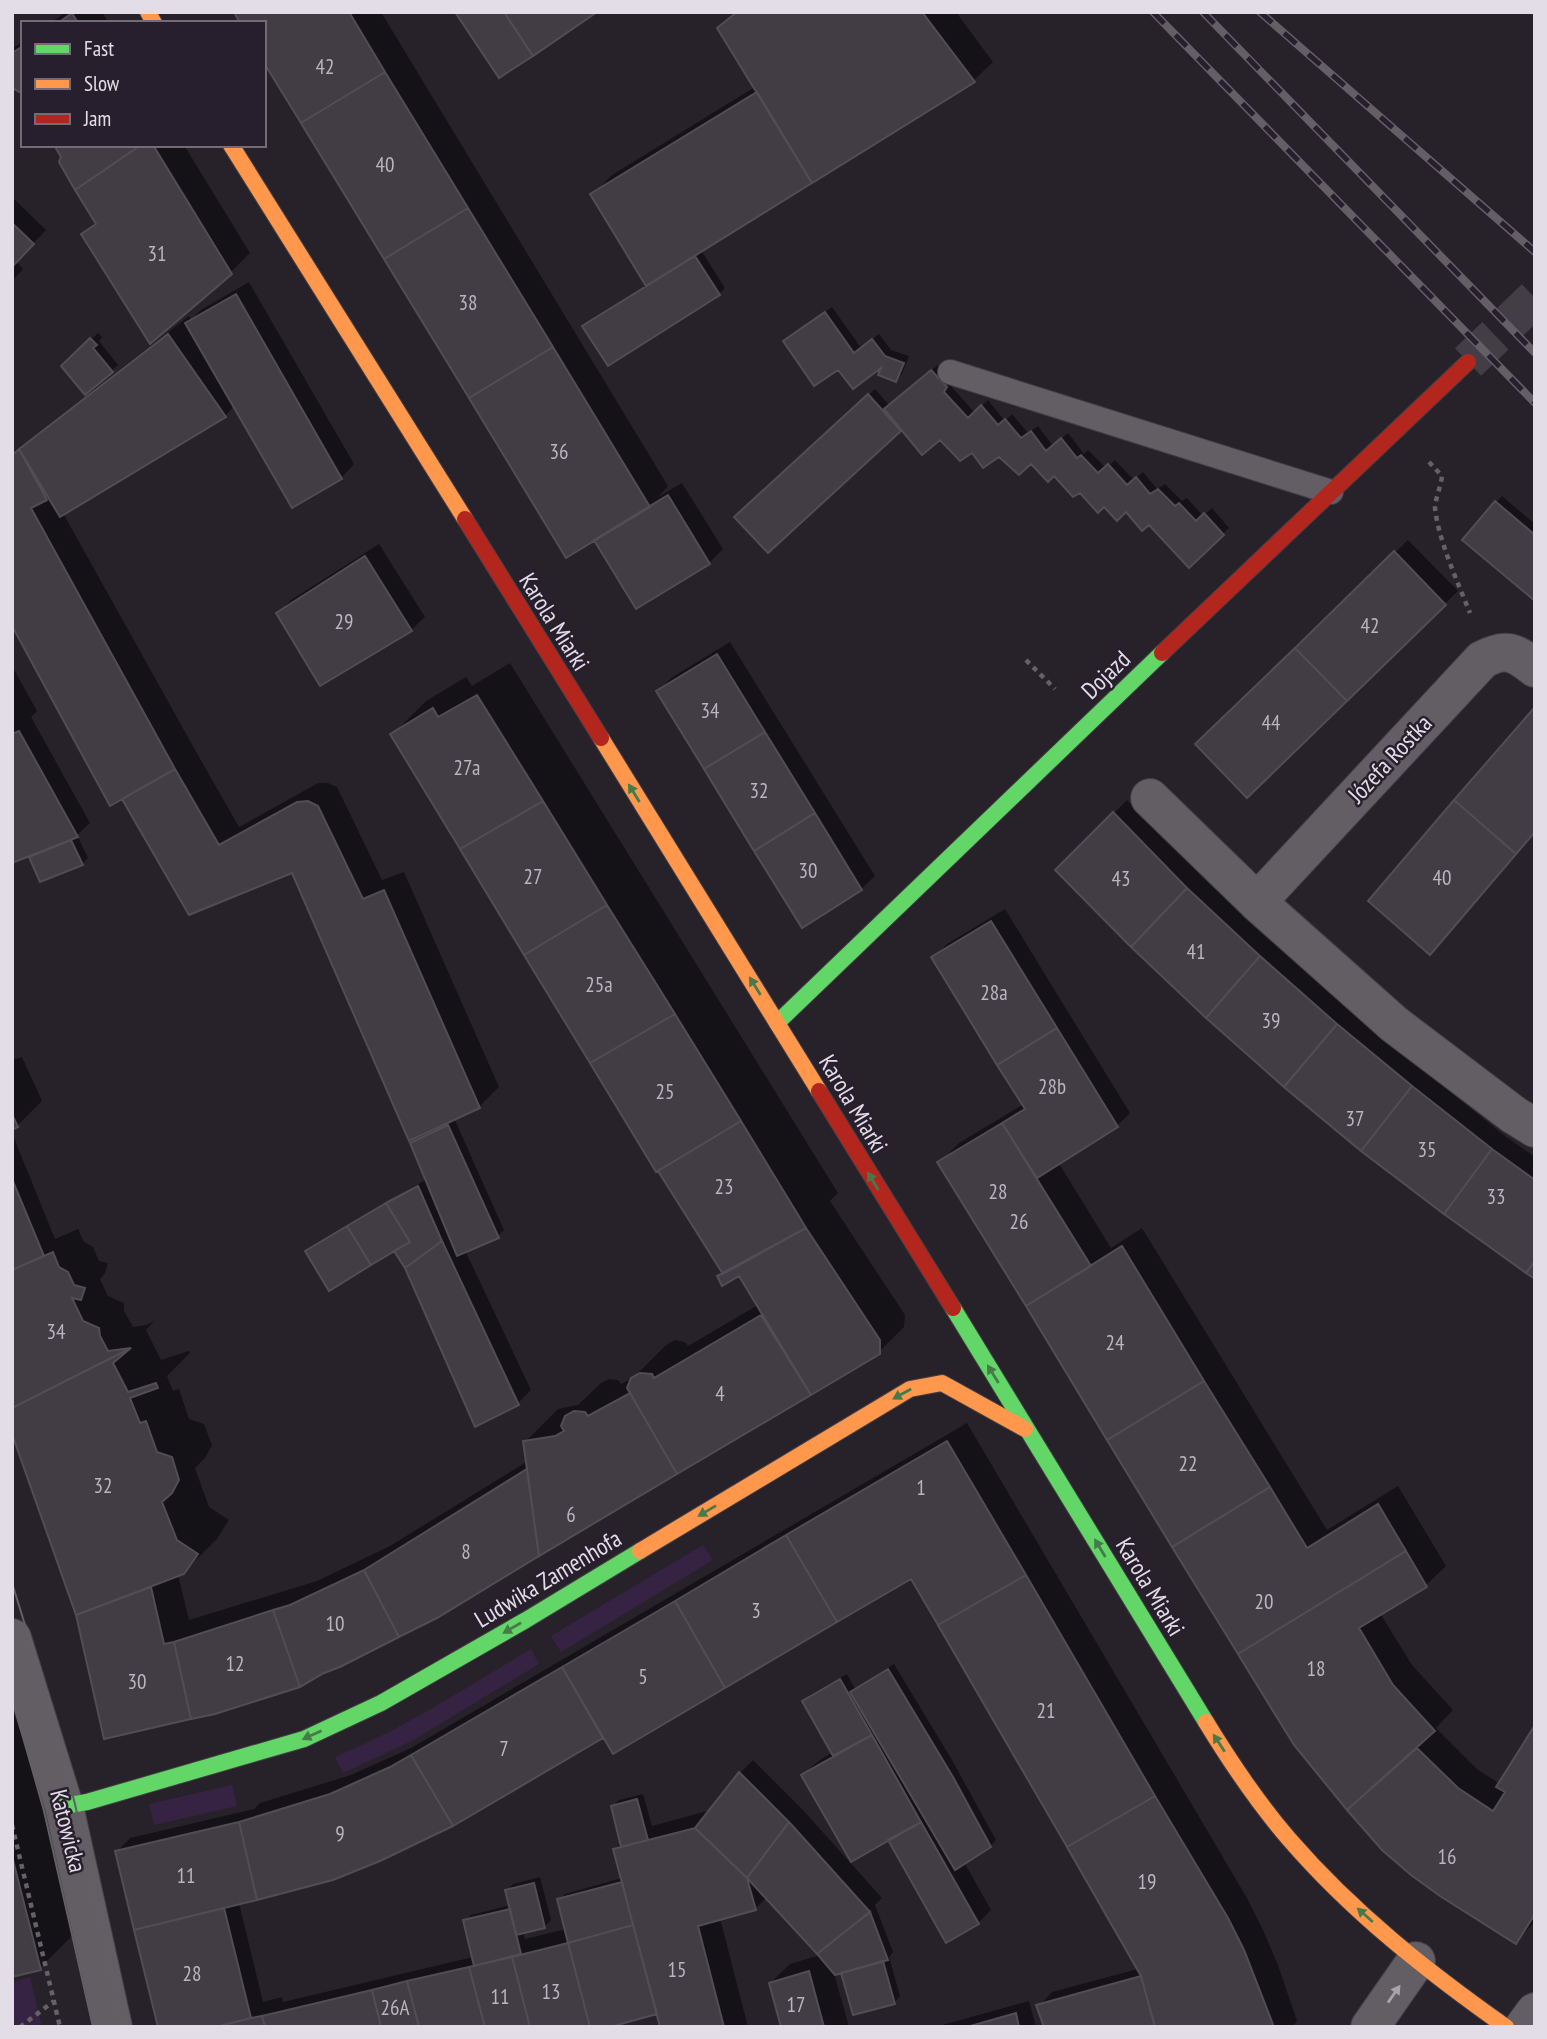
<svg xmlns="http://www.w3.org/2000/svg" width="1547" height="2039" viewBox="0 0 1547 2039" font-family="'PT Sans Narrow',sans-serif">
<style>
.green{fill:#362242}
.shadow{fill:#0007}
.building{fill:#423d45;stroke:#514d54;stroke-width:2}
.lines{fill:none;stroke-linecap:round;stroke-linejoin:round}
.secondary-tunnel{stroke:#433e46;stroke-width:38;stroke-dasharray:38 19;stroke-linecap:butt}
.lane-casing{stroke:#423e45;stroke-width:26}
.street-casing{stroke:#423e45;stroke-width:40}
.fast-casing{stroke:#423e45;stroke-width:18}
.slow-casing{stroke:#423e45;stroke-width:18}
.jam-casing{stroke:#423e45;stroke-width:18}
.path{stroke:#646167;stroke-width:4.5;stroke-dasharray:5 5;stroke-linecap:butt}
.lane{stroke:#625e64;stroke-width:24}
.street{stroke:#625e64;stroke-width:38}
.fast{stroke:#63d668;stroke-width:16}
.slow{stroke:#ff974d;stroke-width:16}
.jam{stroke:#b3261e;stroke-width:16}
.tram{stroke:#635f66;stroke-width:2}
.rail-casing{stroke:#635f66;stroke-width:8}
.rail{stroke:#281f2e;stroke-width:5;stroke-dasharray:16;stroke-linecap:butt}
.oneway{fill:#467a4b}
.oneway2{fill:#a9a4ac}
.labels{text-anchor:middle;stroke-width:5;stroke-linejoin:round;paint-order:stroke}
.number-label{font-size:21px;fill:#bbb5be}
.street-label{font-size:24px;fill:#e3dde7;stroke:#281f2e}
</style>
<rect width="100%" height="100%" fill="#27222a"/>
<path class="green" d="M703,1545L713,1560L561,1652L551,1636Z
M531,1649L539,1664L412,1741L343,1773L335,1757C404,1729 467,1687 531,1649Z
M232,1785L237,1806L154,1825L149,1804Z
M30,1977L42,2027H12V1982Z"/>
<path class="shadow" d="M66,12H102L109,23H50Z
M236,12H381L668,486L658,497L682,483L723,549L709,563L637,607L595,538L264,23Z
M735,12H956L993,62L973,81L701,250L725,288L719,294L585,326L591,320L648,285L593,195L612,175L755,87L719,28Z
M23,41V91L12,85V49Z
M56,145H184L250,253L230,273L84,235L97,221Z
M12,197L46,230L16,261L23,269L12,281Z
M249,282L354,464L341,478L235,405L225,416L63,513L194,748L239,827L318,783H328L337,787L382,880L404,872L499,1087L479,1107L454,1118L504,1230L498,1236L465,1250L531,1390L518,1403L406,1267L395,1249L307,1251L314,1245L427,1179L412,1143L420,1135L293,871L189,913L123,797L12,622V453L87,395L63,366L98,333L102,337L99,341L118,365L95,385L97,387L189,316L191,319L201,310Z
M832,307L861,348L879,334L891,350L909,356L902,374L896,380L885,362L838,367L785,341Z
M938,365L952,380L949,384L975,413L988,400L1005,421L1012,414L1028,433L1038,426L1053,446L1068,433L1084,454L1088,450L1106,468L1115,460L1134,480L1143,472L1157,489L1165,484L1182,501L1187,498L1203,516L1212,508L1229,528L1189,565L1149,522L1126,509L1104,505L1055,473L1031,462L972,450L940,438L902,428L768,551L742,511L875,389L889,405Z
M1502,496L1535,524V598L1496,503Z
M1408,540L1458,591L1247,796L1198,744Z
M379,544L425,617L411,630L278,614L291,600Z
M730,642L875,876L861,889L658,691L671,678Z
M510,663L838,1193L830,1201L905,1315L904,1327L878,1353L538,1554L215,1713L78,1615L12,1429V1133L55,1239L78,1229L84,1242L93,1247L99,1261L108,1263L105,1273L100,1279L108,1296L124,1303V1311L133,1327L146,1325L154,1321L146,1330L161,1360L189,1351L190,1353L167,1376L173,1391L179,1389L189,1419L204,1424L212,1445L205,1458L195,1468L209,1507L229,1520L217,1539L183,1573L178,1575L189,1620L317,1581L390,1546L528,1461L525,1442L558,1409L578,1405L601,1383L609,1379L618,1380L621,1384L634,1377L666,1345L675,1340L685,1342L688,1346L758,1305L739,1274L719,1276L723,1272L393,734L426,701L466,677L472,686Z
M12,666L37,711L31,717L90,823L77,835L88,858L82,864L41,880L29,855L12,862Z
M1127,800L1201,875L1273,943L1350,1011L1505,1136L1535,1157V1277L1057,870Z
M1005,909L1130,1113L1117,1126L1058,1162L1111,1248L1142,1228L1327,1530L1398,1486L1446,1566L1426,1585L1380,1613L1412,1665L1453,1710L1436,1728L1477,1769L1500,1784L1535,1729V1922L1515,1942L1384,1849L1295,1744L939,1163L959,1143L1024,1104L934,958L947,944Z
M22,1057L42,1101L17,1126L12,1128V1060Z
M967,1423L1247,1898L1263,1930L1278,1965L1297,2021L1292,2027H1046L1039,2006L1052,1992L1138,1969L912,1577L604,1736L452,1825L239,1903L263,2002L282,1997L283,2002L473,1957L465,1921L471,1915L511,1905L507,1890L513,1884L540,1877L551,1920L545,1926L523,1931L525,1939L566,1929L559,1900L565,1894L622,1878L614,1850L622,1842L613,1806L619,1800L643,1794L652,1826L711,1810L740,1773L753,1760L802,1809L882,1898L875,1905L893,1952L889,1957L900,1996L894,2003L842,1971L834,1973L849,2027H782L770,1983L790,1964L820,1955L767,1897L755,1909L720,1918L748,2027H662L658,2012L614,2024L615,2027H160L117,1852L130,1838L254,1809L260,1803L351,1775L411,1748Z
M894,1664L952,1760L996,1840L990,1846L964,1862L991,1910L978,1923L889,1838L803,1775L817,1762L833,1752L804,1701L810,1695L847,1674L855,1689Z
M12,1682L73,1935L40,1968L12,1975Z
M1029,2001L1036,2027H935Z"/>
<path class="building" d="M234,12H349L385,72L301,123L264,63V23H240Z
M455,12H504L533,56L499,78Z
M504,12H597L533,56Z
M737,12H922L975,82L812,183L717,28Z
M72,13L78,23H58Z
M23,46V94L12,88V53Z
M385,72L468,208L384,259L301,123Z
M757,92L812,183L646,286L590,194Z
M54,145H141L75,190L59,162L61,157Z
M141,145H153L232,274L150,344L81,234L96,224L75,190Z
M468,208L553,347L469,398L384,259Z
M12,223L34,244L12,267Z
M695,256L720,295L608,366L582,326Z
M236,294L342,479L292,508L185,323Z
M825,312L854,353L872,339L885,356L904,363L896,382L878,375L881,368L853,389L838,370L814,386L783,341Z
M168,334L226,417L60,517L19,449Z
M90,338L97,345L93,348L113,372L85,395L61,366Z
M553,347L650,507L566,558L469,398Z
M931,370L947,387L944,392L968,418L981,405L998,425L1005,419L1021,438L1031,431L1046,451L1061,438L1077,458L1081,455L1098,473L1108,464L1127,485L1136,477L1150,494L1158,489L1175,506L1179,503L1196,521L1204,513L1224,535L1189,568L1149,525L1142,531L1126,512L1117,521L1104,507L1098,513L1080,493L1073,497L1054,476L1048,482L1031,464L1019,475L999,457L983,468L972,453L960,461L940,440L922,455L884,409Z
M868,394L901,431L768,553L734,517Z
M19,449L47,500L31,508L175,769L110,806L12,626V455Z
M668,495L710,564L636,609L594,540Z
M1495,501L1535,535V601L1462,540Z
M1394,551L1446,605L1347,701L1295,648Z
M365,556L412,631L320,686L276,613Z
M1295,648L1347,701L1247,798L1195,744Z
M717,654L765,732L704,769L656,691Z
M477,695L543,801L460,849L390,734L433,708L438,717Z
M1535,707V832L1516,854L1454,800Z
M19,731L78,837L12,863V734Z
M765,732L815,813L754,851L704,769Z
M175,769L219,845L297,802L308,801L318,806L363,899L384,890L480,1108L409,1141L292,873L189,915L122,799Z
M1454,800L1516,854L1430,955L1368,901Z
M543,801L607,905L524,955L460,849Z
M1113,812L1187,888L1131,947L1055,870Z
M815,813L862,890L802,928L754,851Z
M71,840L83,865L40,882L29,857Z
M1187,888L1260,956L1206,1018L1131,947Z
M607,905L675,1014L590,1063L524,955Z
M991,921L1057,1028L997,1065L931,957Z
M1260,956L1337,1024L1284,1087L1206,1018Z
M675,1014L741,1121L656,1172L590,1063Z
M1337,1024L1412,1086L1361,1151L1284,1087Z
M1057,1028L1118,1127L1037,1178L1002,1123L1025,1109L997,1065Z
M1412,1086L1492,1149L1444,1214L1361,1151Z
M12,1114L18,1127L12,1130Z
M741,1121L806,1228L723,1274L658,1171Z
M1002,1123L1091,1266L1026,1306L937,1162Z
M448,1125L499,1238L457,1256L410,1143Z
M1492,1149L1535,1180V1261L1526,1273L1444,1214Z
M12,1179L44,1256L12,1270Z
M418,1186L442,1241L405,1268L394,1251L410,1242L386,1203Z
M386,1203L410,1242L371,1265L347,1226Z
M347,1226L371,1265L329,1291L305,1251Z
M806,1228L880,1340V1354L811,1395L739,1276L722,1286L717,1276Z
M442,1241L519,1405L475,1427L405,1268Z
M1122,1246L1204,1381L1107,1440L1026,1306Z
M53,1252L59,1267L68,1272L74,1285L85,1288L81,1300L72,1298L83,1321L99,1328L100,1336L108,1351L131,1348L12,1408V1270Z
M1535,1261V1279L1526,1273Z
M761,1315L811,1395L677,1474L627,1388L631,1378L640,1373L652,1374L654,1378Z
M131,1348L113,1363L128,1392L156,1383L158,1388L130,1398L140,1423L146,1421L157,1452L172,1457L179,1480L172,1493L162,1502L177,1540L198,1554L184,1574L76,1615L12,1434V1408Z
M1204,1381L1270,1487L1172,1547L1107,1440Z
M630,1393L677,1474L539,1556L523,1441L555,1436L564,1431L561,1426L565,1416L574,1411L585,1412L588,1416Z
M947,1441L1026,1575L938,1625L911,1579L837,1622L786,1535Z
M527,1469L539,1556L437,1618L399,1637L364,1570Z
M1270,1487L1307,1548L1378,1504L1406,1551L1238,1654L1172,1547Z
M786,1535L837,1622L725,1688L675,1601Z
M1406,1551L1427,1587L1359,1628L1393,1685L1435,1731L1347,1810L1294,1745L1238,1654Z
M364,1570L399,1637L340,1667L324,1673L300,1687L273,1610L290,1605Z
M1026,1575L1155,1796L1067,1847L938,1625Z
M151,1587L164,1644L174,1642L191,1719L104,1739L76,1615Z
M675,1601L725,1688L613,1754L562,1667Z
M273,1610L300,1687L215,1714L191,1719L174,1642Z
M562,1667L603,1738L453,1826L411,1755Z
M888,1669L953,1777L991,1847L955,1870L850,1692Z
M840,1679L872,1735L833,1756L802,1701Z
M1535,1725V1914L1516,1944L1440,1896L1411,1875L1382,1850L1347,1810L1417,1748L1458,1788L1493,1811L1505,1792L1496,1787Z
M872,1735L921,1822L851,1862L801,1775Z
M411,1755L453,1826L380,1861L333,1880L257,1900L239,1822L330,1794L390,1767Z
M739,1772L789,1822L747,1878L695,1828Z
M1155,1796L1228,1918L1244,1950L1274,2027H1155L1141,1976L1067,1847Z
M637,1799L648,1840L621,1847L611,1806Z
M239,1822L257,1900L134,1930L115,1851Z
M789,1822L870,1912L817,1954L747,1878Z
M921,1822L979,1924L946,1943L888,1840Z
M695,1828L747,1878L756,1910L698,1926L724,2027H660L613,1849Z
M12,1856L41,1970L12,1977Z
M622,1882L633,1925L568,1943L557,1899Z
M534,1883L545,1928L516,1935L505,1890Z
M224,1908L251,2018L216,2027H158L134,1930Z
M510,1909L521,1954L474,1966L463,1920Z
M870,1912L888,1960L835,1975L817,1954Z
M633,1925L657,2014L610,2027H590L568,1943Z
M568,1943L590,2027H530L512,1957Z
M512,1957L530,2027H485L469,1967Z
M883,1961L895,2004L853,2015L841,1973Z
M469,1967L485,2027H419L407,1981Z
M809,1971L824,2027H781L769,1983Z
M1141,1976L1155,2027H1044L1036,2005Z
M407,1981L419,2027H381L372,1990Z
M372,1990L381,2027H265L262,2016Z
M1016,2013L1019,2027H967Z
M262,2016L265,2027H216L251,2018Z"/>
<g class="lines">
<path class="secondary-tunnel" d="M1468,362L1535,298"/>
<defs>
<path id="lane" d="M950,372L1331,492"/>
<path id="street" d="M1150,798L1257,902L1394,1024L1514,1115L1535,1128
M1257,902L1482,660C1506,647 1515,652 1535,668
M12,1638L64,1806L113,2027
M1370,2027L1416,1961
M1524,2027L1535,2012"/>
<path id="fast" d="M777,1023L1162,653
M953,1308L1206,1722
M64,1806L87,1802L304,1739L381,1703L526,1620L640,1551"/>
<path id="slow" d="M148,12L154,23
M231,145L465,519
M601,738L819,1091
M640,1551L910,1389L942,1383L1025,1429
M1206,1722C1231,1763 1258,1803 1289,1839C1352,1912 1428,1972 1506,2027"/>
<path id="jam" d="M465,519L601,738
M1162,653L1468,362
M819,1091L953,1308"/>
</defs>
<use href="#lane" class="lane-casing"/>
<use href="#street" class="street-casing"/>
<use href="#fast" class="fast-casing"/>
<use href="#slow" class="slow-casing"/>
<use href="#jam" class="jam-casing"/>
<path class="path" d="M1429,462L1442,476C1441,486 1435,500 1435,508C1438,539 1458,583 1470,613
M1026,660L1055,689
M12,1825L60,2027
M20,2027L54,2001"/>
<use href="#lane" class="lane"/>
<use href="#street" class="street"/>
<use href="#fast" class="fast"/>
<use href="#slow" class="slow"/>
<use href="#jam" class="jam"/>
<path class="tram" d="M12,1583L44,1686L75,1804L123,2027
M12,1698L44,1811L93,2027"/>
<defs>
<path id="rail" d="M1153,12L1535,403
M1203,12L1535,353
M1260,12L1535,252"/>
</defs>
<use href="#rail" class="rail-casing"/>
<use href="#rail" class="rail"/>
</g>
<defs><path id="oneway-solid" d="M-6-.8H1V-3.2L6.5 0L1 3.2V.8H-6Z" transform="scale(1.75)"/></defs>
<g class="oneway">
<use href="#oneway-solid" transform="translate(634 793) rotate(-122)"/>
<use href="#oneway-solid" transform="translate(755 986) rotate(-122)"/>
<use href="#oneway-solid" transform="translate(873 1181) rotate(-121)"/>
<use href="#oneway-solid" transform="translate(993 1374) rotate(-122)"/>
<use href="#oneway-solid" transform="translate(902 1394) rotate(151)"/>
<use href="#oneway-solid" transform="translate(707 1511) rotate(149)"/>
<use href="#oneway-solid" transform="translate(1100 1548) rotate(-121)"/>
<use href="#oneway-solid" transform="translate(512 1628) rotate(150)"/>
<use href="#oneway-solid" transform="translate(312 1735) rotate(156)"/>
<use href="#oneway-solid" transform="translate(1219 1743) rotate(-123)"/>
<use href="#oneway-solid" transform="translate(1365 1915) rotate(-138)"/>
</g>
<use class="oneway2" href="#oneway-solid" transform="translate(1394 1994) rotate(-55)"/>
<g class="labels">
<g class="number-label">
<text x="325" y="74">42</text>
<text x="385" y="172">40</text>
<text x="157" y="261">31</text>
<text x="468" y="310">38</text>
<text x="559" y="459">36</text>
<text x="344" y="629">29</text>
<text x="1370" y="633">42</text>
<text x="710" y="718">34</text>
<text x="1271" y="730">44</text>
<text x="467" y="775">27a</text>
<text x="759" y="798">32</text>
<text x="808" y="878">30</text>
<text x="533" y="884">27</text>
<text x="1442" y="885">40</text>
<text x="1121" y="886">43</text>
<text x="1196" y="959">41</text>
<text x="599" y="992">25a</text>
<text x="994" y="1000">28a</text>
<text x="1271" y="1028">39</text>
<text x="1052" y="1094">28b</text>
<text x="665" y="1099">25</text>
<text x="1355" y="1126">37</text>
<text x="1427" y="1157">35</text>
<text x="724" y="1194">23</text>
<text x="998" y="1199">28</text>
<text x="1496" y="1204">33</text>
<text x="1019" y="1229">26</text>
<text x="56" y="1339">34</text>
<text x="1115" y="1350">24</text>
<text x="720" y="1401">4</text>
<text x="1188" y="1471">22</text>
<text x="103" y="1493">32</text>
<text x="921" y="1495">1</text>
<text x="571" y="1522">6</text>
<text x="466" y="1559">8</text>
<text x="1264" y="1609">20</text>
<text x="756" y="1618">3</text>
<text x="335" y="1631">10</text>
<text x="235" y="1671">12</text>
<text x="1316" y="1676">18</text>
<text x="643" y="1684">5</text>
<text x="137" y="1689">30</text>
<text x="1046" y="1718">21</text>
<text x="504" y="1756">7</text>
<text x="340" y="1841">9</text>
<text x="1447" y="1864">16</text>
<text x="186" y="1883">11</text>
<text x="1147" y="1889">19</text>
<text x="677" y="1977">15</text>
<text x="192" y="1981">28</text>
<text x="551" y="1999">13</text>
<text x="500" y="2004">11</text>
<text x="796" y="2012">17</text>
<text x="395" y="2015">26A</text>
</g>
<g class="street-label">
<text transform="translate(554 622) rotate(58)" y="8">Karola Miarki</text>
<text transform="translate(1106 675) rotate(-44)" y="8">Dojazd</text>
<text transform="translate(1390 759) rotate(-47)" y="8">Józefa Rostka</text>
<text transform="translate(853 1104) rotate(59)" y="8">Karola Miarki</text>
<text transform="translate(548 1579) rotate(-31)" y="8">Ludwika Zamenhofa</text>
<text transform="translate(1150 1587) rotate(59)" y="8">Karola Miarki</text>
<text transform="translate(68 1831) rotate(76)" y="8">Katowicka</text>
</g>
</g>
<rect width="1547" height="2039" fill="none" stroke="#e3dde7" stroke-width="28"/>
<rect x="21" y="21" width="245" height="126" fill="#281f2e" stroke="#736b78" stroke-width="2"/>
<rect x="35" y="44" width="35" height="10" fill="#63d668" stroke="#736b78" stroke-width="2"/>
<text x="84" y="56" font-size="21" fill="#e3dde7">Fast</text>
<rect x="35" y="79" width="35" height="10" fill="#ff974d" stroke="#736b78" stroke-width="2"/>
<text x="84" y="91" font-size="21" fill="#e3dde7">Slow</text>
<rect x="35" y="114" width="35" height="10" fill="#b3261e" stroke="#736b78" stroke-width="2"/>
<text x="84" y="126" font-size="21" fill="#e3dde7">Jam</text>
</svg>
